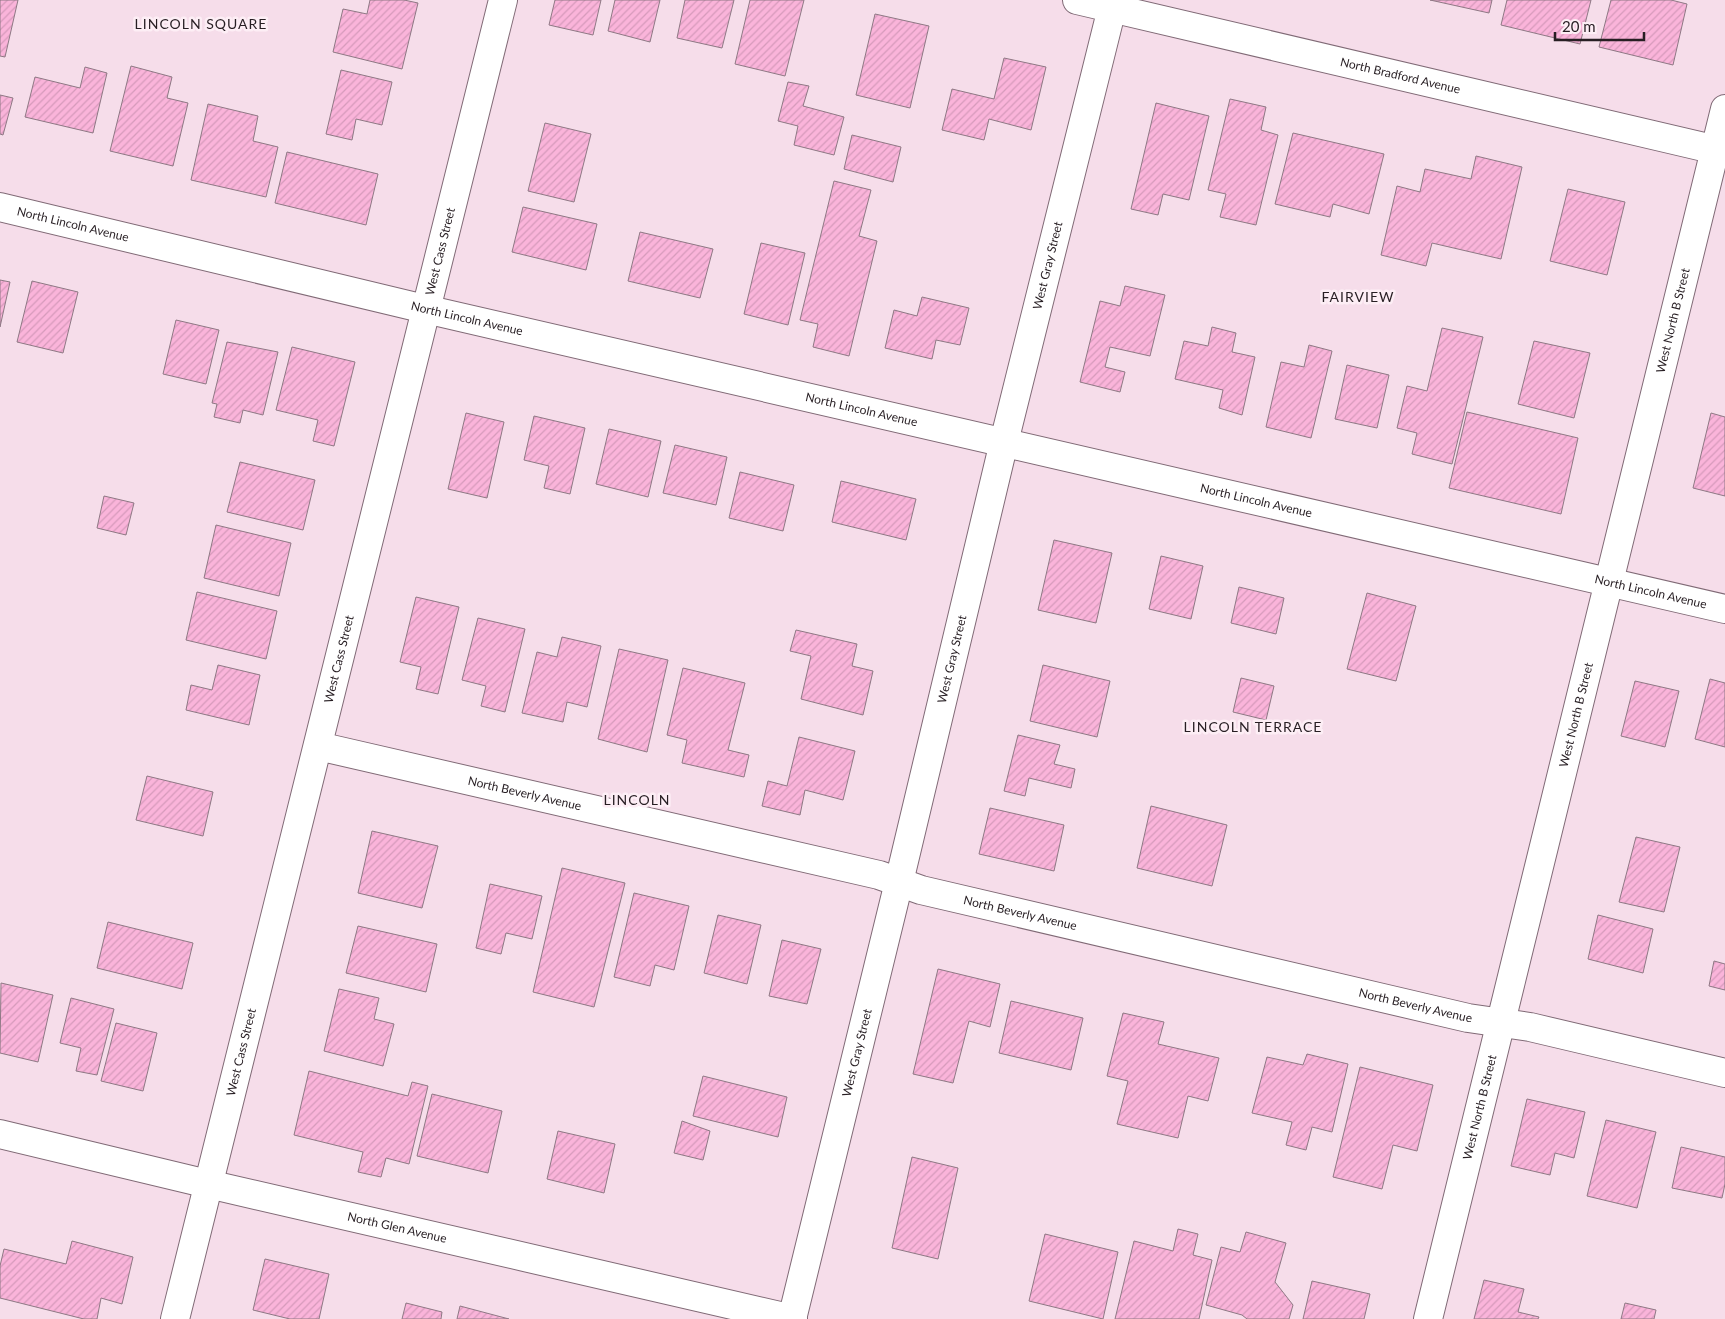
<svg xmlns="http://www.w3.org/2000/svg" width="1725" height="1319" viewBox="0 0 1725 1319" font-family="Lato,sans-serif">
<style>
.building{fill:url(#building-hatch);stroke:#8e7884}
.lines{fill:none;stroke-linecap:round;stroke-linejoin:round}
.street-casing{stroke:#806a76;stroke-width:30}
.street{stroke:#fff;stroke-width:28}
.labels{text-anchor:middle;stroke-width:5;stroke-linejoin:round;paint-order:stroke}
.street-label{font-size:12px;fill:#271e23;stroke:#fdeef5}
.neighbourhood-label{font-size:14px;letter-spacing:1px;fill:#271e23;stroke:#fdeef5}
</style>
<defs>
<pattern id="building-hatch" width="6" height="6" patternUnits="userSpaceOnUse" patternTransform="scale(1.25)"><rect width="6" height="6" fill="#fab4da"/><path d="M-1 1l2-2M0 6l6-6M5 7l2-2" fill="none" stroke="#d69abb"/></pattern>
</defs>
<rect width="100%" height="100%" fill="#f6ddea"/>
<path class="building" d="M0,0H18L5,57L0,56Z
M370,0H404L418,3L402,69L333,52L343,9L367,14Z
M555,0H601L593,35L549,25Z
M615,0H660L650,42L608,31Z
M685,0H734L722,48L677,38Z
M750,0H804L785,76L735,64Z
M1430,0H1492L1489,13Z
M1507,0H1591L1580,44L1501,25Z
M1611,0H1671L1687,4L1673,65L1599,47Z
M875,14L929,26L910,108L856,95Z
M1004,58L1046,67L1031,130L989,119L984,140L942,130L952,89L994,99Z
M131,66L172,77L167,98L188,103L173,166L110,151Z
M85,67L107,73L93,133L25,117L35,77L80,88Z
M341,70L392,82L382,125L356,119L352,140L326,134Z
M788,82L809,86L803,106L844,117L834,155L794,145L798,126L778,121Z
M0,95L13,98L3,135L0,134Z
M1230,99L1266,107L1261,130L1278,135L1256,225L1220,217L1226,194L1208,190Z
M1156,103L1209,116L1189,200L1163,194L1158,215L1131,209Z
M208,104L258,116L253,141L278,147L266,197L191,180Z
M545,123L591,134L574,202L528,191Z
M1293,133L1384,154L1369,214L1333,204L1330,217L1275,204Z
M852,135L901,147L893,182L844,169Z
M287,152L378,174L366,225L275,203Z
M1476,156L1522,167L1501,259L1432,243L1426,266L1381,255L1397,186L1420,192L1425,169L1471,179Z
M834,181L871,190L859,236L877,241L849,356L813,347L818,324L800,320Z
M1568,189L1625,202L1607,275L1550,261Z
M523,207L597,224L586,270L512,252Z
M640,232L713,249L700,298L628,281Z
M761,243L805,253L788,325L744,314Z
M0,280L10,282L0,327Z
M32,281L78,292L63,353L17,342Z
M1125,286L1165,295L1150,356L1110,347L1105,367L1125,372L1120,392L1080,382L1100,301L1120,306Z
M922,297L969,308L960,345L936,340L932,359L885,348L894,310L917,316Z
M176,320L219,330L206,384L163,374Z
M1212,327L1236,333L1232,352L1255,357L1242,415L1219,408L1223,390L1175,379L1184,341L1208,346Z
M1442,328L1483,337L1452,464L1412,454L1417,433L1397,428L1407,386L1427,391Z
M1534,341L1590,353L1574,418L1518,404Z
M227,342L278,352L263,415L243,410L240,423L214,417L217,404L212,403Z
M1309,345L1332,351L1311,438L1266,427L1281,362L1304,367Z
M292,347L355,362L334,446L313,441L318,420L276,410Z
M1347,365L1389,375L1377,428L1335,419Z
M1467,412L1578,438L1561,514L1449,488Z
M466,413L504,422L487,498L448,489Z
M1711,413L1725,417V496L1693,488Z
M534,416L585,428L570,494L544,488L549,466L524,460Z
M609,429L661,441L648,497L596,484Z
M675,445L727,457L716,505L663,493Z
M240,462L315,480L303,530L227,512Z
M740,472L794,485L783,531L729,518Z
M841,481L916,499L906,540L832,522Z
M104,496L134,503L126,535L97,528Z
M216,525L291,543L279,596L204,578Z
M1054,540L1112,553L1096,623L1038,610Z
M1161,556L1203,566L1191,619L1149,609Z
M1239,587L1284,598L1276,634L1231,623Z
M197,592L277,611L266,659L186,640Z
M1367,593L1416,606L1396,681L1347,669Z
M416,597L459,607L438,694L416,689L421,667L400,662Z
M478,618L525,629L505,712L481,706L486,686L462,680Z
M796,630L857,644L852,666L873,671L863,715L801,699L811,656L790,651Z
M562,637L601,646L587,707L567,702L563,722L522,713L537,652L557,657Z
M619,649L668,660L647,752L598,739Z
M218,665L260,675L249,725L186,710L191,685L212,690Z
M1043,665L1110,681L1097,737L1030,721Z
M683,668L745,683L728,750L749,755L744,777L682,763L687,740L667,735Z
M1241,678L1274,686L1266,720L1233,712Z
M1710,679L1725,683V747L1695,739Z
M1635,681L1679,691L1665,747L1621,736Z
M1018,735L1060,745L1054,764L1075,769L1071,788L1029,778L1025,796L1004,791Z
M799,737L855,751L843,800L805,790L800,815L762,806L768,781L787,786Z
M147,776L213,792L203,836L136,820Z
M1151,806L1227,825L1212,886L1137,868Z
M990,808L1064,825L1054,871L979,854Z
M372,831L438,846L422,908L358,893Z
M1636,837L1680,847L1664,912L1619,902Z
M562,868L625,883L594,1007L533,992Z
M490,884L542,896L532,939L506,933L501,954L476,948Z
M634,893L689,906L674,970L655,965L650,986L614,977Z
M718,915L761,925L747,984L704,973Z
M1598,915L1653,929L1643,973L1588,959Z
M108,922L193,943L182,989L97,968Z
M358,926L437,944L426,992L346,973Z
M782,940L821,949L807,1004L769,996Z
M1714,961L1725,964V990L1709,986Z
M938,969L1000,984L990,1027L969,1021L953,1083L913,1074Z
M1,983L53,995L38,1062L0,1053Z
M339,989L379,998L374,1019L394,1024L383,1066L324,1051Z
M71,998L114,1009L97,1075L76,1071L81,1048L60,1043Z
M1011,1001L1083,1018L1071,1070L999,1053Z
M1123,1013L1164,1022L1158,1044L1219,1058L1208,1101L1188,1096L1178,1138L1117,1124L1128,1081L1107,1076Z
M116,1023L157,1033L143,1091L101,1081Z
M1307,1054L1348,1064L1332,1132L1312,1127L1306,1150L1286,1145L1292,1122L1252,1113L1267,1057L1303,1065Z
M1360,1067L1433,1085L1417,1151L1393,1145L1382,1189L1333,1177Z
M309,1071L408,1096L412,1082L428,1086L409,1164L386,1158L381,1177L358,1172L363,1152L294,1135Z
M703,1076L787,1097L778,1137L693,1116Z
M432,1094L502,1111L488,1173L417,1156Z
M1527,1099L1585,1112L1574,1158L1555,1153L1550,1175L1511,1166Z
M1606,1120L1656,1132L1637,1208L1587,1196Z
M682,1121L710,1131L703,1160L674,1153Z
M558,1131L615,1144L604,1193L547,1179Z
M1681,1147L1725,1157V1184L1722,1198L1672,1188Z
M912,1157L958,1168L938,1259L892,1248Z
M1178,1229L1198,1234L1193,1255L1212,1260L1199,1319H1115L1134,1241L1173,1251Z
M1246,1232L1286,1243L1275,1282L1293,1305L1289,1319H1247L1242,1315L1206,1305L1221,1247L1240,1252Z
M1045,1234L1118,1252L1103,1319L1029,1301Z
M72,1241L133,1257L122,1304L101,1298L97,1319H84L0,1298V1266L4,1249L66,1264Z
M265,1259L329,1274L319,1319H290L253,1310Z
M1484,1280L1524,1289L1518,1312L1539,1317L1538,1319H1474Z
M1312,1281L1370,1294L1364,1319H1303Z
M406,1303L442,1312L441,1319H402Z
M1625,1303L1656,1310L1654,1319H1621Z
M460,1306L509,1319H457Z"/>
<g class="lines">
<defs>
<g id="street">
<path id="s1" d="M1077,0L1725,152"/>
<path id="s2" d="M0,207L425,309L1725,609"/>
<path id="s3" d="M318,746L879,875L921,890L1468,1018L1530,1027L1725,1073"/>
<path id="s4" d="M0,1134L208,1184L793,1319"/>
<path id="s5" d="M175,1319L503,0"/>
<path id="s6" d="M792,1319L899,882L1004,442L1114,0"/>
<path id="s7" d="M1428,1319L1725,109"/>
</g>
</defs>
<use href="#street" class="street-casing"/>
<use href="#street" class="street"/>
</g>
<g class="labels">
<g class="street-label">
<text dy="4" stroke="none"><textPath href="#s1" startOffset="332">North Bradford Avenue</textPath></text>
<text dy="4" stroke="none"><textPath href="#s2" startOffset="75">North Lincoln Avenue</textPath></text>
<text dy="4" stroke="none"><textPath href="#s5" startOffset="1100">West Cass Street</textPath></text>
<text dy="4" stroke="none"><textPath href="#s6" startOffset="1084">West Gray Street</textPath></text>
<text dy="4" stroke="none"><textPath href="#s2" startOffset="480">North Lincoln Avenue</textPath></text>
<text dy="4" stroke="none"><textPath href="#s7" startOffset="1028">West North B Street</textPath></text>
<text dy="4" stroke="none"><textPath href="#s2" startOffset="885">North Lincoln Avenue</textPath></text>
<text dy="4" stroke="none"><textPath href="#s2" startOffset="1290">North Lincoln Avenue</textPath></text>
<text dy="4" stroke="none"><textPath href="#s2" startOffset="1695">North Lincoln Avenue</textPath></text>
<text dy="4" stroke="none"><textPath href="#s5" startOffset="680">West Cass Street</textPath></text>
<text dy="4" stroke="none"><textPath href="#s6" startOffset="679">West Gray Street</textPath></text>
<text dy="4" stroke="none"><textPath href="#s7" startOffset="622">West North B Street</textPath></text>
<text dy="4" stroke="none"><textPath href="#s3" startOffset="212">North Beverly Avenue</textPath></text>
<text dy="4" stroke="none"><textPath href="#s3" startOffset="722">North Beverly Avenue</textPath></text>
<text dy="4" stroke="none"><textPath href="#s3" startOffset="1128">North Beverly Avenue</textPath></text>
<text dy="4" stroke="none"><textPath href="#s5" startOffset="275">West Cass Street</textPath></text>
<text dy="4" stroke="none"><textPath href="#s6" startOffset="274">West Gray Street</textPath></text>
<text dy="4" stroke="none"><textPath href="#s7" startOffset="218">West North B Street</textPath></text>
<text dy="4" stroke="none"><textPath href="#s4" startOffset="408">North Glen Avenue</textPath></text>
</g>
<g class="neighbourhood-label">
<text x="201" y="29">LINCOLN SQUARE</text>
<text x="1358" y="302">FAIRVIEW</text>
<text x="1253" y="732">LINCOLN TERRACE</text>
<text x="637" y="805">LINCOLN</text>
</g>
</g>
<path d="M1555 32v8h89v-8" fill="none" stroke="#271e23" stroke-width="2.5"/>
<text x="1562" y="32" font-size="15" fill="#271e23" stroke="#fdeef5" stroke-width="4" paint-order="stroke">20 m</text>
</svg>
